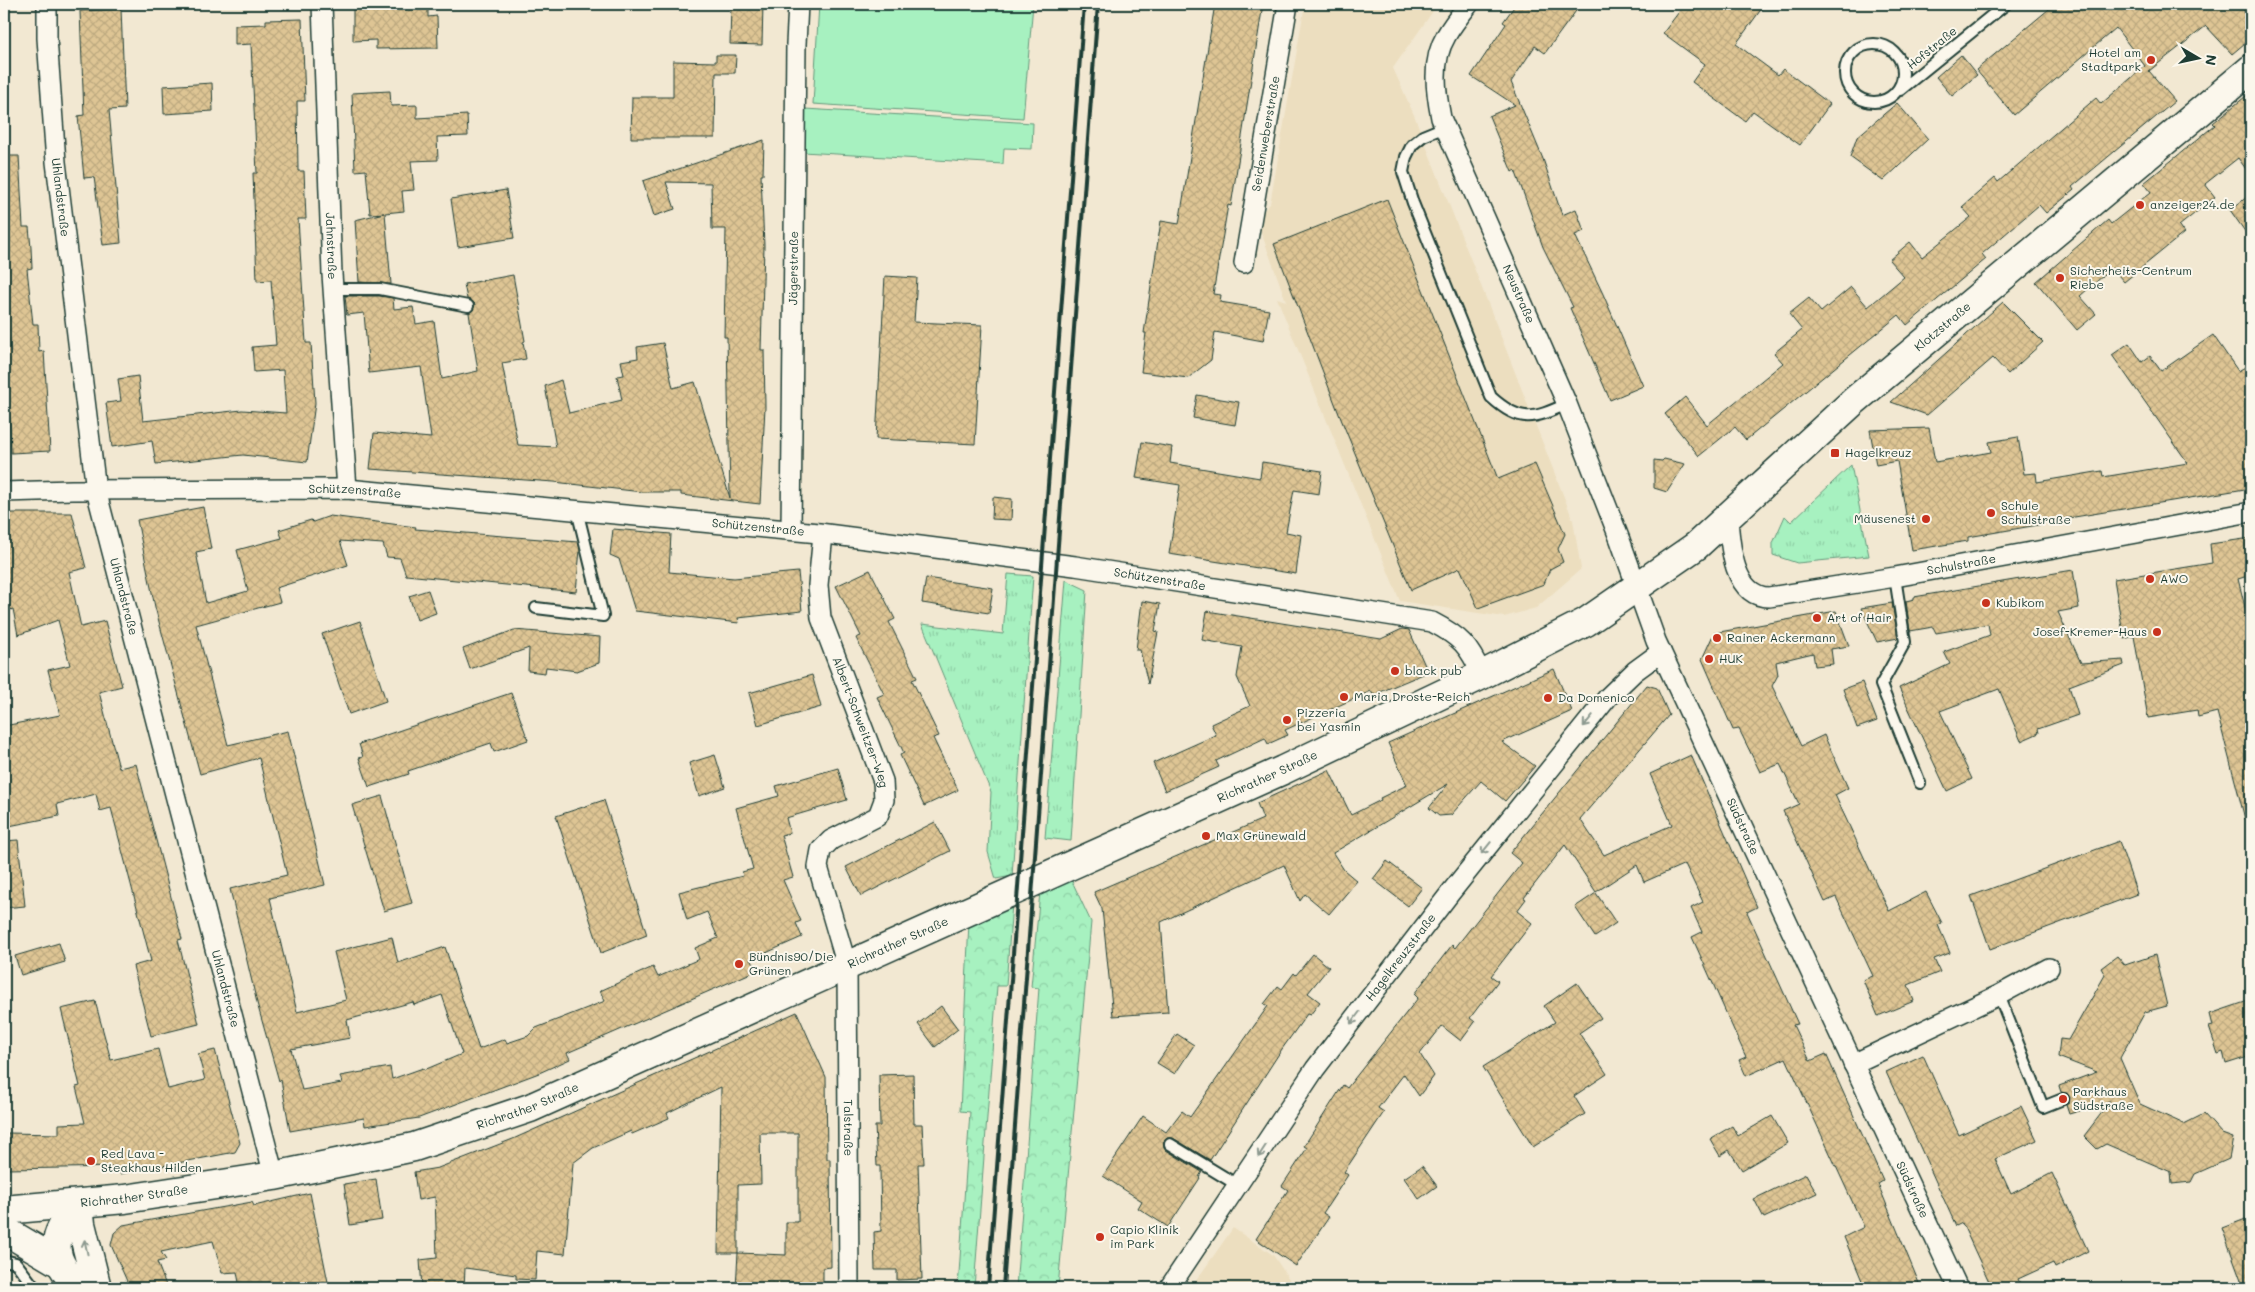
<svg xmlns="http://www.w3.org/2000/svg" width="2255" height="1292" viewBox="0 0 2255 1292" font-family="Mali,sans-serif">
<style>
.built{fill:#ecdebf}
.grass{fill:url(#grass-tufts);stroke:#63977a}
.forest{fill:url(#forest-crowns);stroke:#63977a}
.pitch{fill:#a7f1c0;stroke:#63977a}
.building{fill:url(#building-cross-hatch);stroke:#1f3d34;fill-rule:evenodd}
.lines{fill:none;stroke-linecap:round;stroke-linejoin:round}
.service-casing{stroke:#1f3d34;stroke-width:14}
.minor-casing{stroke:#1f3d34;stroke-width:22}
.secondary-casing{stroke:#1f3d34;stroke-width:31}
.service{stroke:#fbf7ec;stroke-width:10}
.minor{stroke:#fbf7ec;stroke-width:19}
.secondary{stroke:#fbf7ec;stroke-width:28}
.rail{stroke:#1f3d34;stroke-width:4}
.oneway{stroke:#8d9a90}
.poi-dot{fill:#c8321e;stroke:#fbf7ec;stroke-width:2}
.labels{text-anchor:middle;stroke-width:4;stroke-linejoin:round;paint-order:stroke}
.street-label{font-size:12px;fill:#1f3d34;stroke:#fbf7ec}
.poi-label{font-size:12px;fill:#1f3d34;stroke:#fbf7ec;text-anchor:start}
</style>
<defs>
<pattern id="grass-tufts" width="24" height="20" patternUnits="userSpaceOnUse" patternTransform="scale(1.25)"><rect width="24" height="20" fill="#a7f1c0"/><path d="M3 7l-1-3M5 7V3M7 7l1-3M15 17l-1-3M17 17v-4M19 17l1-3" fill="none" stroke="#8fd0a6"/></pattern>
<pattern id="forest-crowns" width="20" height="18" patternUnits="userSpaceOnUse" patternTransform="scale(1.25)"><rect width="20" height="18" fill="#a7f1c0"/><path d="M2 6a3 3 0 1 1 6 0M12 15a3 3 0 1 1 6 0" fill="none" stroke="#8fd0a6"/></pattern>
<pattern id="building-cross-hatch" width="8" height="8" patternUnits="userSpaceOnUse" patternTransform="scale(1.25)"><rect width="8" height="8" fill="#dec594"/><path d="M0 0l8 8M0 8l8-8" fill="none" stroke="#beaa80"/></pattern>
</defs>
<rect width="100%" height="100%" fill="#f2e8d2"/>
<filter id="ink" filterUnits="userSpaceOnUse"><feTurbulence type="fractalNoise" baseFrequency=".02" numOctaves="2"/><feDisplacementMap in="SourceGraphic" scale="10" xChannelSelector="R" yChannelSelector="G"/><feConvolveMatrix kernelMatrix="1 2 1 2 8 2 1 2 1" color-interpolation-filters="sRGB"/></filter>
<g filter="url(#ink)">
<path class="built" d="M1305,4H1438L1393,68L1414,115L1573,520L1581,569L1536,608L1504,617L1400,601L1277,298L1286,301L1256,218L1270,204Z
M1233,1228L1273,1255L1295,1288H1191Z"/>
<path class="grass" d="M1851,465L1869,556L1797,563L1773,555V543L1785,516L1791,522Z
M1008,574L1033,576L1012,876L996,879L988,852L991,792L922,624L1003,634Z
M1066,580L1087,590L1071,841L1045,838Z"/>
<path class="forest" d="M1071,879L1091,922L1058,1288H1016L1039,988L1031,987L1040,892Z
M1012,903L1006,986H997L974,1288H958L970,1112L960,1111L969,922Z"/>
<path class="pitch" d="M819,4H1033L1023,118L813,104Z
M805,109L1033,123L1032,149L1004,148L1003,164L803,152Z"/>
<path class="building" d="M353,4H428V17L437,16L438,48L376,49V40L353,41Z
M731,4H763L762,45L730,44Z
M1215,4H1263L1231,206L1228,205L1213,294L1221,295L1220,302L1269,310L1263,341L1215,332L1211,360L1188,378L1141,372L1146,333H1144L1161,221L1179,224Z
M1516,4H1581L1545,53L1535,46L1511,82L1543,159L1562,215L1576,209L1584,231L1575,235L1603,294L1643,386L1610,400L1570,308L1573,307L1543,247L1515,170L1512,172L1489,116L1515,105L1471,76L1506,24L1503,22Z
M1685,4H1765L1736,44L1778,75L1783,69L1830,104L1800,145L1753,111L1745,121L1692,82L1705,64L1663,33Z
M2055,4H2238L2251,19V38L2232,54L2206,26L2149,71L2175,101L2072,187L2074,190L2046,213L2039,205L1982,254L1986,259L1907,325L1899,315L1746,440L1735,427L1699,456L1665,414L1685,397L1707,425L1783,363L1774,353L1802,330L1789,314L1809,298L1821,312L1851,287L1868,307L1904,277L1889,260L1910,242L1922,257L1971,217L1962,207L1995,178L1998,182L2096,98L2101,104L2145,66L2116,28L2014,115L1976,70Z
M121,9L125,109L109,110L121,243L103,245L94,177L84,178L78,116L84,115L80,11Z
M302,19L305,101H297L298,171H304L306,219H298L306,343H311L315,403L307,462L243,455L156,464L152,441L112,447L106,403L121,401L118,379L138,376L143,421L242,410L286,413L283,370L254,372L252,347L276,345L271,280L257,281L253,173H257L251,44L235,45V25L266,24V20Z
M716,55H736L735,73H716L715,138H631L632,97H673V61L716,62Z
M1961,55L1977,75L1952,96L1936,77Z
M212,83L213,111L164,114L163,86Z
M390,91L391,106L417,105V118L467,115L468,136L437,137L438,160L411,161L414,190L402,191L404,211L385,213L391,284L359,282L355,220L384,213L370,214L366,170L355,171L352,93Z
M2251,92V176L2238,158L2205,184L2215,197L2179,226L2184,233L2124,282L2112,268L2080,296L2096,314L2077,330L2036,282L2108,220L2111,224L2151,192L2144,183L2215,125L2213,123Z
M1897,103L1928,139L1883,181L1850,157L1857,137Z
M764,140L763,175H761L764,246L761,350H764L765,407L760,504L681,495V492H642L554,482L370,469L374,433L431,438L421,367L369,373L364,313L347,315L345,296H379L393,298L394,309L413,307L416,324L434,321L442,379L478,371L469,313L473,310L475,304L472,301L467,299L464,284L513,275L525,341L523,342L526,359L502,363L518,445L556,447L545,386L561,380L569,413L622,400L617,376L624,375L621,361L638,358L637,347L663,343L673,388L695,382L730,498L727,337H724L726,229H712L711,183L666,182L675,209L654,216L643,181Z
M4,156H19L23,227H29L31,248L32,268L27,269L33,324H38L39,352L44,351L50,451L11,453L8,389L4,390Z
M506,190L514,238L458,247L451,199Z
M2251,194V240L2230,210Z
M1387,199L1498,479L1535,464L1565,534L1558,549L1563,562L1550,569L1544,584L1478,608L1460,568L1411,590L1339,414L1274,244Z
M885,276L917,278L914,322L982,325L975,444L876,439Z
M2003,302L2043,342L2008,374L1993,358L1927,415L1891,402Z
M2213,335L2238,371L2251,364V488L2044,522V524L1968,537V541L1912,550L1897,461L1876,465L1870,430L1929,428L1935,462L1991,452L1989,442L2018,437L2024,474L2036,473L2037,482L2102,471L2103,477L2188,463L2112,355L2129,343L2142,362L2150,356L2161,371Z
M1197,395L1239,402L1235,425L1193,418Z
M1142,442L1172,447L1170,463L1260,478L1262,462L1322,471L1319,494L1294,490L1286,532L1301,535L1296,574L1169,554L1180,485L1136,478Z
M1664,459L1685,464L1667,492L1654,488V460L1662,461Z
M993,497L1012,499L1011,520L992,519Z
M203,507L211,549L196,552L206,603L248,591L237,550L282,538L279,530L311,520L313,522L330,516L416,527L415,529L578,542L580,550L576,592L406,575L400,558L387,557L383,544L340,541L348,565L276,588L280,602L196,625L228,745L288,731L325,885L270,898L297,1012L346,1000L334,952L392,937L398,963L445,947L479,1049L505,1039L507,1043L528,1036L536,1028L605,1001L600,991L653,967L658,977L699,959L695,948L718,938L707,912L687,920L679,892L743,876L742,872L753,869L736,808L779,796L776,786L838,768L847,800L786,818L790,833L781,835L793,877L783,880L801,921L796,923L802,937L750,960L760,969L567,1053L570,1059L539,1073L419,1118L365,1126L364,1118L290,1131L281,1080L279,1081L257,1003L230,889L287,875L259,758L200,774L155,607L137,520ZM442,995L462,1054L424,1070L423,1068L392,1079L390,1067L340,1076L342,1083L302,1090L291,1049L350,1038L347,1020L413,1002L414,1005Z
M4,513H72L86,568L69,572L81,627L105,621L122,686L99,692L119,768L136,764L182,939L178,940L199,1024L151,1036L133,966L151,961L111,808L100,811L96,794L57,804L59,816L4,827V726L60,715L48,670L70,665L58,620L18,635L13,609L4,612Z
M613,529L671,534L669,572L734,578L798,572L802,611L738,618L739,623L635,611L619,559L610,555Z
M2251,538V575L2238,579L2251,631V818L2245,819L2217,712L2198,717L2197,710L2148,718L2134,636L2124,639L2114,579L2212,563L2210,544Z
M870,570L895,619L889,622L917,678L912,680L939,736L933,738L958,790L924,806L900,755L904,753L877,697L884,694L856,638L861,636L836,586Z
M2073,570L2079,608L2058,612L2081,663L2123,660L2124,665L2069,686L2078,715L2038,729L2039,733L2021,741L1999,689L1940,711L1972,779L1947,791L1899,688L1950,664L1944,652L1990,635L1988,624L1936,633L1933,627L1910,631L1906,601L1914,599V597Z
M926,578L993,588L989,613L922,603Z
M428,590L436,613L417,620L409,596Z
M1142,601L1160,604L1155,631L1158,632L1148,684L1140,650H1136Z
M1892,603L1898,638L1877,642L1861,608Z
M1207,611L1381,639L1402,629L1409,630L1428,672L1373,695L1371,691L1285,730L1288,735L1268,744L1265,738L1216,761L1219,767L1165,791L1153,763L1216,735L1211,724L1250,706L1237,677L1242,647L1202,640Z
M1836,611L1849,646L1831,649L1833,664L1815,666L1813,653L1776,662L1778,675L1772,686L1801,746L1824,735L1848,788L1835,795L1889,911L1926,892L1942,923L1938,925L1950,953L1934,959L1940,972L1908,985L1914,1001L1878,1016L1863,980L1873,976L1836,897L1825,902L1783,811L1799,804L1780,764L1760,772L1739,729L1733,730L1702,659L1714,633Z
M360,621L386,701L349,714L322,634Z
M514,630L600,637L599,663L577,671L546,667L545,673L528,671L529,648L470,669L463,649Z
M1554,669L1572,711L1502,742L1535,766L1505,801L1481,781L1451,815L1439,816L1429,808L1448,784L1333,853L1344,870L1357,881L1329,914L1305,894L1300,901L1284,865L1161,922L1168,1012L1113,1016L1102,909L1094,892L1263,819L1257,803L1329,770L1351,815L1381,800L1380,798L1407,785L1388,743Z
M812,675L821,707L758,725L749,693Z
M1862,682L1877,721L1857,728L1843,689Z
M1647,685L1657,688L1669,715L1580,819L1604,855L1672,825L1650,774L1691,755L1757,907L1747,912L1798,1024L1793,1025L1810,1061L1826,1054L1883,1181L1878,1184L1921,1288H1865L1844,1237L1864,1227L1786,1058L1746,1076L1739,1060L1746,1057L1692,937L1702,932L1691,908L1703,902L1685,864L1644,882L1637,865L1596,892L1565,845L1524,898L1526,899L1517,911L1532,923L1491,976L1498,981L1470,1018L1475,1022L1461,1041L1442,1026L1420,1054L1434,1076L1419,1096L1404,1074L1378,1108L1384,1112L1344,1172L1348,1175L1323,1213L1329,1217L1296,1266L1256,1239L1288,1190L1282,1186L1307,1148L1304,1146L1343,1085L1347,1088L1418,998L1414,994L1452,945L1455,948L1522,863L1510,853Z
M511,693L528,740L494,752L491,743L408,771L409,774L369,787L359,758L363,757L359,744Z
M715,755L725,787L699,796L689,763Z
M382,796L412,903L384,911L352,805Z
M604,800L647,935L601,953L556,816Z
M935,822L950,851L861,896L846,867Z
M18,840L25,906L4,908V841Z
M2119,841L2137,894L1990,949L1971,896Z
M1387,861L1422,888L1408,906L1373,879Z
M1596,893L1616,923L1595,937L1575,907Z
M59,943L65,962L21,975L15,956Z
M1313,954L1329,967L1308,993L1320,1002L1310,1015L1307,1014L1282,1049L1210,1160L1173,1138H1167L1164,1141V1147L1166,1150L1202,1172L1199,1177L1200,1178L1168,1227L1138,1208L1142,1201L1103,1176L1143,1116L1166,1132L1182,1111L1190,1117L1268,1006L1264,1004L1278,986L1282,989L1294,973L1296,975Z
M2155,955L2167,1006L2145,1012L2120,1058L2140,1104L2184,1124L2204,1114L2222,1134L2233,1138L2229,1159L2195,1174L2191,1182L2172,1184L2171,1172L2106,1144L2097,1149L2084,1136L2110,1102L2069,1114L2066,1105L2069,1103L2070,1097L2067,1093L2061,1092L2059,1086L2097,1072L2058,1057L2060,1039L2068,1040L2105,975L2101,968L2117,956L2125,965Z
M1577,983L1601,1018L1579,1033L1607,1074L1574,1096L1585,1114L1533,1147L1483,1067L1555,1022L1544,1006Z
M2251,1000V1056L2226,1064L2223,1052L2218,1054L2209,1027L2213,1026L2210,1014Z
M95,1001L111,1060L158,1049L168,1089L205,1080L198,1054L215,1050L240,1143L235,1152L120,1174L118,1167L7,1169L8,1133L59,1134V1124L85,1123L76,1087L80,1086L61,1009Z
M941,1006L958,1029L935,1047L918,1024Z
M797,1012L826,1077L827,1159H830L831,1267L823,1268V1288H736L738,1253H718L721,1087L667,1113L669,1118L632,1134L631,1131L593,1148L573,1163L565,1254L537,1251L535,1280L516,1279V1275L465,1268L464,1288H422L420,1260L437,1258L435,1197L418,1200L414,1172L438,1168L513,1139ZM760,1133H798V1222H786V1255L738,1253V1185L761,1184Z
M1177,1034L1194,1045L1175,1074L1157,1063Z
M1923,1055L1959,1135L2021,1106L2037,1140L1995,1159L2011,1194L2052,1173L2088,1251L2055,1268L2053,1263L2018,1279L2022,1288H1992L1962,1223L1956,1226L1886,1072Z
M913,1074L914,1124H922L924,1164H918L922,1279L897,1280V1270H875L874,1232L881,1231L880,1166H877L875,1126H880L879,1075Z
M1772,1116L1788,1143L1742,1170L1729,1150L1720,1156L1710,1139L1732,1126L1738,1136Z
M1422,1166L1437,1186L1419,1199L1404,1178Z
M1806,1174L1817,1193L1764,1218L1754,1199Z
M376,1179L382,1220L350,1225L344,1184Z
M310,1193L328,1282L319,1283L320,1288H240L237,1272L222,1273L213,1241L161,1252L166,1260L157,1262L167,1288H130L111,1245L114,1233L123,1225L252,1202L254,1206Z
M2251,1217V1288H2244L2222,1228Z"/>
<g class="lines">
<defs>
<path id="service" d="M1845 73a29 29 0 1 1 58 0a29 29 0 1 1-58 0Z
M1900,90L2006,4
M1445,127L1423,136L1412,145L1406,157L1403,172L1413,203L1491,397C1521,424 1533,419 1567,404
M334,289H380L468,306
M1895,577L1905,642L1881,685L1920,783
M536,608L603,616L577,510
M1999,995L2043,1107L2063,1099
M1170,1144L1239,1186
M4,1260L16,1263L35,1288"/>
<g id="minor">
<path id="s1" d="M47,4V38L56,162L96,490L274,1176"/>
<path id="s2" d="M322,4L332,274L347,489"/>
<path id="s3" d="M1469,4C1461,14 1452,25 1446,36C1431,61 1436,92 1441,118L1567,404L1620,540L1656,641L1958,1288"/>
<path id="s4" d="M1244,263L1288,4"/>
<path id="s5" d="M4,492L72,490L347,489L819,533L1075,566L1432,622C1461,637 1469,646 1482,675"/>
<path id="s6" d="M1728,519C1730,546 1734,597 1769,597L1895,577L2251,512"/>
<path id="s7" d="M791,530L796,44L798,4"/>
<path id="s8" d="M823,534L818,585L821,618L883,781L884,800L878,816L831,840L821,850L818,867L847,966L849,1288"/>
<path d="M1853,1064L1999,995L2049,968"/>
<path id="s9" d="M1169,1288L1315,1069L1451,892L1608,697L1635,671L1661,652"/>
</g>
<g id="secondary">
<path d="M79,1204C50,1237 48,1257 80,1288"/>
<path d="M79,1204L81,1224L97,1288"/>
<path id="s10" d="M4,1210L125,1199L274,1176L414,1147L530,1108L1283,770L1482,675L1586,622L1696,546L1854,401L2251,69"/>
<path d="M4,1230L58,1262"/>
</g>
</defs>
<use href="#service" class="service-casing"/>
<use href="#minor" class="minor-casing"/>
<use href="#secondary" class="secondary-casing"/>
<use href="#service" class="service"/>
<use href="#minor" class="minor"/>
<use href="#secondary" class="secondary"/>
<path class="rail" d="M988,1288L1084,4
M1003,1288L1098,4"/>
</g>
<defs><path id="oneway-shaft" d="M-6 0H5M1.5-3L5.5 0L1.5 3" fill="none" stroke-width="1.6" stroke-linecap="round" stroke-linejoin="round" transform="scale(1.25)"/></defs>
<g class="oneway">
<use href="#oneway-shaft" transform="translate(1588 721) rotate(129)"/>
<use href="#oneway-shaft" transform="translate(1486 848) rotate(129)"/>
<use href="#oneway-shaft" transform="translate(1355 1018) rotate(127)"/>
<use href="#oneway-shaft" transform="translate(1262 1151) rotate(123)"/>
<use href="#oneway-shaft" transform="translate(86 1247) rotate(-102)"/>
</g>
</g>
<g class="poi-dot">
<circle cx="2151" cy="60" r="5"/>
<circle cx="2140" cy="205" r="5"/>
<circle cx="2060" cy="278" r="5"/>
<rect x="1830" y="448" width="10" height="10" rx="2.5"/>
<circle cx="1991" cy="513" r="5"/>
<circle cx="1926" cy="519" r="5"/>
<circle cx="2150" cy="579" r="5"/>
<circle cx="1986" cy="603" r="5"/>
<circle cx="1817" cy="618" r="5"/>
<circle cx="2157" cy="632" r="5"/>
<circle cx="1717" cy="638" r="5"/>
<circle cx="1709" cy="659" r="5"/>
<circle cx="1395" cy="671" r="5"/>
<circle cx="1344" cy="697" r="5"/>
<circle cx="1548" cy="698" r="5"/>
<circle cx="1287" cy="720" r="5"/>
<circle cx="1206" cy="836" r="5"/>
<circle cx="739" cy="964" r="5"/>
<circle cx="2063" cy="1099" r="5"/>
<circle cx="91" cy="1161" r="5"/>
<circle cx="1100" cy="1237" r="5"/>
</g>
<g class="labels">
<g class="street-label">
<text transform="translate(1932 48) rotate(-39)" y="4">Hofstraße</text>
<text dy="4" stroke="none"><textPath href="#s4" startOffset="131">Seidenweberstraße</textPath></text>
<text dy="4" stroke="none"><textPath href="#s1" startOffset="194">Uhlandstraße</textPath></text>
<text dy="4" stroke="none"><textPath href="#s2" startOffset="242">Jahnstraße</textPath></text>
<text dy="4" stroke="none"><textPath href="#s7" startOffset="262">Jägerstraße</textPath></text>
<text dy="4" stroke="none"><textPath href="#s3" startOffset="316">Neustraße</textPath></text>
<text dy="4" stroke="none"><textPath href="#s10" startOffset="2164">Klotzstraße</textPath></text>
<text dy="4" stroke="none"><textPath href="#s5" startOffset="351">Schützenstraße</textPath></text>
<text dy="4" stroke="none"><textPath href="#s5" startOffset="756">Schützenstraße</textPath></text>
<text dy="4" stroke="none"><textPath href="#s6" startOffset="292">Schulstraße</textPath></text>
<text dy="4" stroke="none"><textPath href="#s5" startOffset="1161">Schützenstraße</textPath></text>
<text dy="4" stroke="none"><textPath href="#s1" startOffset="599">Uhlandstraße</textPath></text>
<text dy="4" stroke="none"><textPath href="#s8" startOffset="196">Albert-Schweitzer-Weg</textPath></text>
<text dy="4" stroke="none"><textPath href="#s10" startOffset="1346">Richrather Straße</textPath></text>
<text dy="4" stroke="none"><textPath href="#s3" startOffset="894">Südstraße</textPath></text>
<text dy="4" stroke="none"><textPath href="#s10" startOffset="941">Richrather Straße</textPath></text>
<text dy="4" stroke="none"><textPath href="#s9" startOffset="404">Hagelkreuzstraße</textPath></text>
<text dy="4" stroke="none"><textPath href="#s1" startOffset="1004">Uhlandstraße</textPath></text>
<text dy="4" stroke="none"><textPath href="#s10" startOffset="536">Richrather Straße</textPath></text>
<text dy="4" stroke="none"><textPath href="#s8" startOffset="644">Talstraße</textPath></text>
<text dy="4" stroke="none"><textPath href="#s3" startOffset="1295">Südstraße</textPath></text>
<text dy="4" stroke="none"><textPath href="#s10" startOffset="131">Richrather Straße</textPath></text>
</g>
<g class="poi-label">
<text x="2141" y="57" text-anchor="end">Hotel am<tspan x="2141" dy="14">Stadtpark</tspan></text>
<text x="2150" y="209">anzeiger24.de</text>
<text x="2070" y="275">Sicherheits-Centrum<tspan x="2070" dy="14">Riebe</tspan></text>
<text x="1845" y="457">Hagelkreuz</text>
<text x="2001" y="510">Schule<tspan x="2001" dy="14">Schulstraße</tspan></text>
<text x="1916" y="523" text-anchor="end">Mäusenest</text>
<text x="2160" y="583">AWO</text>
<text x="1996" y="607">Kubikom</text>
<text x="1827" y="622">Art of Hair</text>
<text x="2147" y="636" text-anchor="end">Josef-Kremer-Haus</text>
<text x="1727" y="642">Rainer Ackermann</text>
<text x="1719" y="663">HUK</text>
<text x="1405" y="675">black pub</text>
<text x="1354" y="701">Maria Droste-Reich</text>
<text x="1558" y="702">Da Domenico</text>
<text x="1297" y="717">Pizzeria<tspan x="1297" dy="14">bei Yasmin</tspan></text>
<text x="1216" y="840">Max Grünewald</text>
<text x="749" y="961">Bündnis90/Die<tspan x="749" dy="14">Grünen</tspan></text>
<text x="2073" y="1096">Parkhaus<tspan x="2073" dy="14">Südstraße</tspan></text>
<text x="101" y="1158">Red Lava -<tspan x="101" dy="14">Steakhaus Hilden</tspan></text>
<text x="1110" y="1234">Capio Klinik<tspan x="1110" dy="14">im Park</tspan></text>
</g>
</g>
<rect width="2255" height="1292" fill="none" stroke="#fbf7ec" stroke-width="20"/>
<rect x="10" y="10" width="2235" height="1272" fill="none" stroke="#1f3d34" stroke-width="2" filter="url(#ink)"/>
<g transform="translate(2198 58) rotate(99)" stroke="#fbf7ec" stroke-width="4" paint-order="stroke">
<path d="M0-4L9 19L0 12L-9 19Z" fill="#1f3d34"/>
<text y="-8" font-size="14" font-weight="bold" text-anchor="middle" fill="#1f3d34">N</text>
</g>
</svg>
